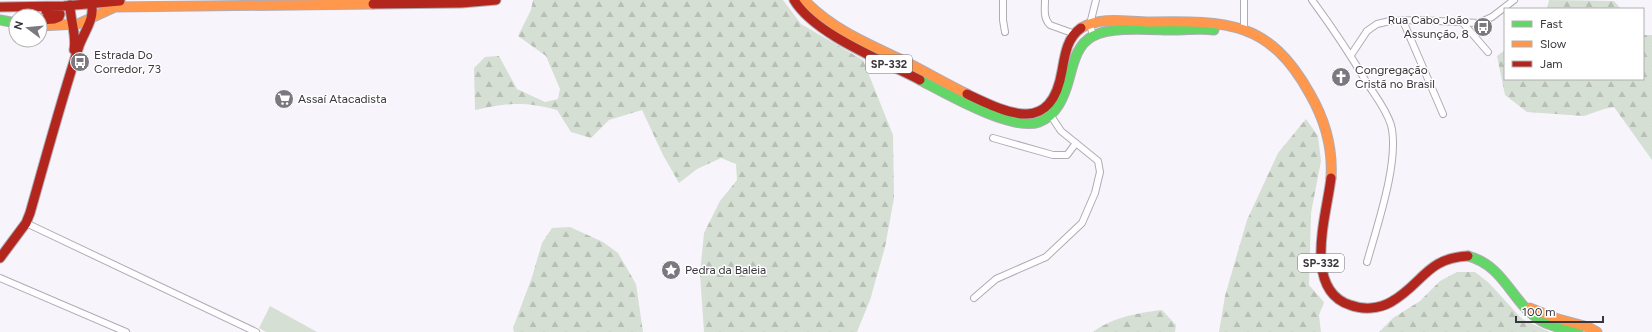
<svg xmlns="http://www.w3.org/2000/svg" width="1652" height="332" viewBox="0 0 1652 332" font-family="Figtree,sans-serif">
<style>
.forest{fill:url(#forest-firs)}
.park{fill:#d5dfd3}
.lines{fill:none;stroke-linecap:round;stroke-linejoin:round}
.street-casing{stroke:#afacb3;stroke-width:8}
.fast-casing{stroke:#afacb3;stroke-width:11}
.slow-casing{stroke:#afacb3;stroke-width:11}
.jam-casing{stroke:#afacb3;stroke-width:11}
.street{stroke:#fefdff;stroke-width:6}
.fast{stroke:#63d668;stroke-width:9}
.slow{stroke:#ff974d;stroke-width:9}
.jam{stroke:#b3261e;stroke-width:9}
.labels{text-anchor:middle;stroke-width:3;stroke-linejoin:round;paint-order:stroke}
.shield{fill:#fff;stroke:#747277;stroke-width:1}
.shield-label{font-size:11px;font-weight:bold;fill:#39363d}
.poi-label{font-size:12px;fill:#39363d;stroke:#fff;text-anchor:start}
</style>
<defs>
<pattern id="forest-firs" width="22" height="20" patternUnits="userSpaceOnUse"><rect width="22" height="20" fill="#d5dfd3"/><path d="M5 1l3.5 6h-7zM16 11l3.5 6h-7z" fill="#b8c0b6"/></pattern>
</defs>
<rect width="100%" height="100%" fill="#f8f4fc"/>
<path class="forest" d="M533,0H783L801,24L863,60L893,135L894,198L885,247L870,300L857,332H704L700,274L704,233L720,201L737,180L736,164L721,158L697,169L679,183L663,155L642,110L609,120L591,138L571,132L557,110C524,101 507,103 475,110L474,68L485,57L499,56L517,89L545,102L558,99L560,89L546,56L518,36L531,10Z
M1549,0L1614,1L1621,9H1547Z
M1643,35H1652V160L1614,107L1604,109L1584,116L1527,112L1505,95L1497,56L1505,50V79H1643Z
M1306,119L1318,136L1321,161L1311,213L1309,285L1324,302L1319,315L1321,332H1219L1225,296L1247,220L1278,153Z
M570,227L603,242L618,253L636,284L643,332H514L513,328L532,277L542,243L552,228Z
M1457,272H1475L1489,283L1522,319L1550,332H1379L1393,318L1420,301L1440,281Z
M1162,310L1176,325L1175,332H1093C1113,317 1138,313 1162,310Z"/>
<path class="park" d="M270,306L317,332H266L259,328Z"/>
<g class="lines">
<defs>
<path id="street" d="M1003,0V20L1005,32
M1045,0C1045,9 1043,18 1050,25L1075,34
M1244,0V31
M1312,0C1332,27 1350,54 1367,83C1376,97 1386,109 1391,125C1400,160 1377,226 1367,262
M1403,21L1443,114
M1463,23L1488,52
M1093,36L1090,24L1096,0
M1351,55L1367,31L1377,24L1390,21L1418,20L1479,23L1492,17L1514,0
M993,138L1053,155H1067L1076,143
M26,223L256,332
M0,278L126,332
M974,298L996,279L1046,257L1082,223L1095,193L1100,172L1098,161L1061,131L1051,116"/>
<path id="fast" d="M0,20L16,23
M920,80C945,93 1012,132 1039,122C1057,115 1064,97 1069,79C1073,64 1077,44 1093,36C1112,26 1153,30 1175,30C1188,30 1201,28 1214,30
M1468,256C1505,266 1511,302 1540,320C1551,327 1565,329 1578,332"/>
<path id="slow" d="M804,0C832,29 866,43 902,60C924,71 945,83 967,94
M40,26L78,24L115,7L373,4
M1081,28C1102,16 1127,22 1150,22C1227,21 1269,20 1310,94C1325,120 1333,147 1331,178
M1530,308L1558,319L1588,327L1597,332"/>
<path id="jam" d="M794,0C815,35 884,61 920,80
M373,4L461,3L496,0
M70,5C70,20 77,35 74,50
M0,7L64,6L120,1
M40,20L54,19L59,17L60,14L58,11H46
M967,94C1009,114 1051,135 1062,71C1065,54 1067,38 1081,28
M1331,178C1327,214 1302,289 1350,305C1363,310 1379,309 1391,302C1423,284 1426,258 1468,256
M0,258L26,223L30,213C46,157 61,101 79,46C84,32 96,17 91,3"/>
</defs>
<use href="#street" class="street-casing"/>
<use href="#fast" class="fast-casing"/>
<use href="#slow" class="slow-casing"/>
<use href="#jam" class="jam-casing"/>
<use href="#street" class="street"/>
<use href="#fast" class="fast"/>
<use href="#slow" class="slow"/>
<use href="#jam" class="jam"/>
</g>
<defs>
<symbol id="bus-disc" viewBox="-11 -11 22 22"><circle r="9.5" fill="#7c7880" stroke="#fff"/><path d="M-5-6H5V4H4V6H2V4H-2V6H-4V4H-5ZM-3.5-4V0h7V-4ZM-3.5 1.2v1.5H-2V1.2ZM2 1.2v1.5H3.5V1.2Z" fill="#fff"/></symbol>
<symbol id="church-disc" viewBox="-11 -11 22 22"><circle r="9.5" fill="#7c7880" stroke="#fff"/><path d="M-1.2-6h2.4v3.5h3.3v2.4h-3.3V6h-2.4V-.1h-3.3v-2.4h3.3Z" fill="#fff"/></symbol>
<symbol id="supermarket-disc" viewBox="-11 -11 22 22"><circle r="9.5" fill="#7c7880" stroke="#fff"/><path d="M-6-5.5h2.5l.6 2H6L4.5 2H-2.5L-4.4-4H-6ZM-1.5 3.2a1.3 1.3 0 1 0 .1 0ZM3 3.2a1.3 1.3 0 1 0 .1 0Z" fill="#fff"/></symbol>
<symbol id="sight-disc" viewBox="-11 -11 22 22"><circle r="9.5" fill="#7c7880" stroke="#fff"/><path d="M0-6L1.8-2.2L6-1.7L2.9 1.2L3.7 5.4L0 3.3L-3.7 5.4L-2.9 1.2L-6-1.7L-1.8-2.2Z" fill="#fff"/></symbol>
</defs>
<g fill-rule="evenodd">
<use href="#bus-disc" x="1472" y="16" width="22" height="22"/>
<use href="#bus-disc" x="69" y="51" width="22" height="22"/>
<use href="#church-disc" x="1330" y="66" width="22" height="22"/>
<use href="#supermarket-disc" x="273" y="88" width="22" height="22"/>
<use href="#sight-disc" x="660" y="259" width="22" height="22"/>
</g>
<g class="labels">
<g class="shield">
<rect x="866" y="55" width="46" height="18" rx="3"/>
<rect x="1298" y="254" width="46" height="18" rx="3"/>
</g>
<g class="shield-label">
<text x="889" y="68">SP-332</text>
<text x="1321" y="267">SP-332</text>
</g>
<g class="poi-label">
<text x="1469" y="24" text-anchor="end">Rua Cabo João<tspan x="1469" dy="14">Assunção, 8</tspan></text>
<text x="94" y="59">Estrada Do<tspan x="94" dy="14">Corredor, 73</tspan></text>
<text x="1355" y="74">Congregação<tspan x="1355" dy="14">Cristã no Brasil</tspan></text>
<text x="298" y="103">Assaí Atacadista</text>
<text x="685" y="274">Pedra da Baleia</text>
</g>
</g>
<rect x="1504" y="8" width="140" height="72" fill="#ffffff" stroke="#b0afb1"/>
<rect x="1512" y="21" width="20" height="6" fill="#63d668" stroke="#b0afb1"/>
<text x="1540" y="28" font-size="12" fill="#39363d">Fast</text>
<rect x="1512" y="41" width="20" height="6" fill="#ff974d" stroke="#b0afb1"/>
<text x="1540" y="48" font-size="12" fill="#39363d">Slow</text>
<rect x="1512" y="61" width="20" height="6" fill="#b3261e" stroke="#b0afb1"/>
<text x="1540" y="68" font-size="12" fill="#39363d">Jam</text>
<g transform="translate(28 28) rotate(286)"><circle r="19" fill="#ffffff" stroke="#b0afb1"/>
<path d="M0-3L7 15L0 10L-7 15Z" fill="#7c7880"/>
<text y="-6" font-size="11" font-weight="bold" text-anchor="middle" fill="#39363d">N</text>
</g>
<path d="M1516 316v6h87v-6" fill="none" stroke="#39363d" stroke-width="2"/>
<text x="1522" y="316" font-size="12" fill="#39363d" stroke="#ffffff" stroke-width="3" paint-order="stroke">100 m</text>
</svg>
